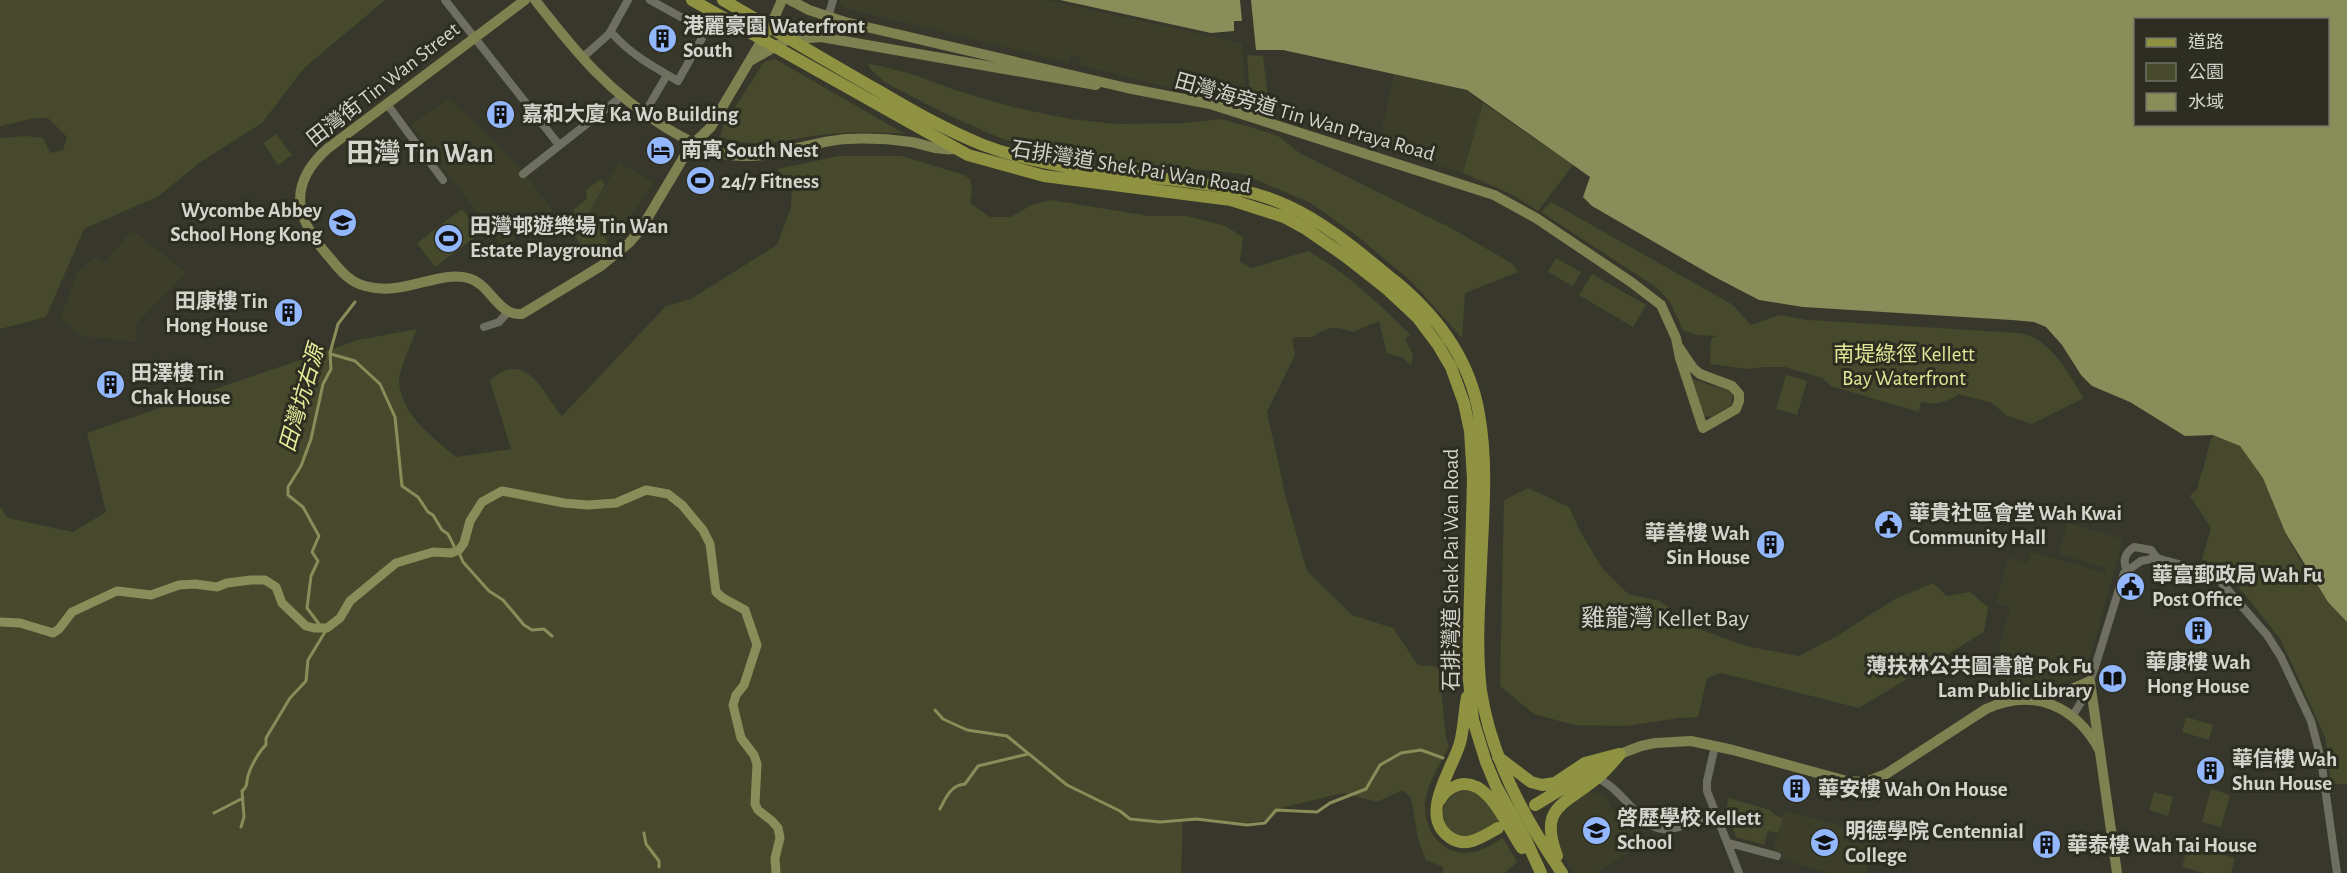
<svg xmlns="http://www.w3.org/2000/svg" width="2347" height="873" viewBox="0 0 2347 873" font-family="'Alegreya Sans','Noto Sans TC',sans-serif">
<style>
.built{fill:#3c3e2a}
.green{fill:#46492b}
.water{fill:#898d59;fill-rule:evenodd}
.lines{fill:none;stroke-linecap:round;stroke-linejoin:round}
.stream{stroke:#898d59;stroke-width:3}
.canal{stroke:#898d59;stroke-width:9}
.street{stroke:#6e6f60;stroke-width:8}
.secondary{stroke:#7e8150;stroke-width:10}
.primary{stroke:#8f9341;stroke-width:12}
.labels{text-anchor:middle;stroke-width:6;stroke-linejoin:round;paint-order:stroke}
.poi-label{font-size:21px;font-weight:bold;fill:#d3d4cc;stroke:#2d2e21;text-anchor:start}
.street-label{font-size:21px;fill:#d3d4cc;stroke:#2d2e21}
.park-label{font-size:21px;fill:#e1e897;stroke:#2d2e21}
.water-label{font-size:22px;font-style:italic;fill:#e5ec9a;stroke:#2d2e21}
.quarter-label{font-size:24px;fill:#d3d4cc;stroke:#2d2e21}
.district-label{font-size:27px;font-weight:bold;fill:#d3d4cc;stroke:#2d2e21}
</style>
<rect width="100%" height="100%" fill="#37382b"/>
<path class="built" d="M839,0H1045L1225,39L1242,44L1247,107L1080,65L1081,58L1070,55L1068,63L842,7Z
M1394,74L1467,91L1483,103L1463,173L1378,147Z
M449,98L524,172L553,211L503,247L411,125Z
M619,162L654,183L633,213L607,240L588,215Z
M135,232L186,273L136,324L137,342L82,336L60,319L78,271L96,257L105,262L128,235Z
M2067,523L2123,539L2087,669L2080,678L2038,690L2001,681L1989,661L1997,656L2010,608L1996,603L2008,558L2028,563L2031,552L2105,573L2106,568L2059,554Z
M1588,792L1599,793L1605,797L1613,811L1624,813L1644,840L1643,844L1596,873H1573L1559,849L1554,834L1557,823L1563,812Z
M1785,810L1875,836L1865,873H1829L1781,859L1783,853L1773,850Z"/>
<path class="green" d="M0,0H385L304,68L262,123L199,163L159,196L84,229L46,317L0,329V138L26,136L43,138L50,153L63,150L67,137L48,118H35L0,126Z
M1247,55L1263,56L1270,114L1251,108Z
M775,59L905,134C877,132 849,131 821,135C781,140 760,150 720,137L723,126L764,62Z
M868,63L912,74L955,90L1012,107L1070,119L1117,124L1187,123L1221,119L1250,127L1278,136L1301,154L1449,227L1513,264L1518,272L1465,293L1462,338L1412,282L1356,235L1309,202L1242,174L1058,155L1000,138L948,115L886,83L870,69Z
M1483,103L1573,165L1538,211L1513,195L1463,173Z
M276,134L292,155L278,165L263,143Z
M840,156H902L964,175L970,179L972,190L970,203L990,217H1010L1032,205L1051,200L1149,216H1187L1225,226L1243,237L1240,262L1252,268L1308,251C1346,272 1380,305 1411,335L1405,339L1413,355L1411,365L1403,358L1387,353L1379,321L1353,332C1337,326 1326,326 1313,337H1295L1292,340L1295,355L1267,412L1286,498L1307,571L1352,615L1393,628L1418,665L1439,667L1446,738L1449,746C1441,762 1430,779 1426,797C1420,827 1441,858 1474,852C1484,850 1494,843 1503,838L1517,862L1505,873H1443V867L1426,860L1418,839L1411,798L1402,790L1377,802L1343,793L1284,807L1268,820L1238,824L1183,818L1181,873H0V507L8,518L73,532L106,512L87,433L358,340L417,329C413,339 398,373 399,382C402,416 433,437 456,457L511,449L490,381C494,377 500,372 506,370C533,362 547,399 562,416L666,306L691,299L777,245L791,207L792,186L777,169Z
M601,179L605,184L588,215L607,240V245L588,258L566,220L575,213L573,210L587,199L586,190Z
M1551,202L1733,305L1751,325L1779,315L1808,320L2020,333C2052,340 2067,372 2084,398L2032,424L2006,415L1992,403L1959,394C1946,403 1936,405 1921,402L1919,412L1831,386L1822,378L1785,367H1763L1747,369L1710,364L1711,339L1717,336L1698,335L1683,330L1670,302L1657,288L1541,212Z
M462,209L481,233L435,267L417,243Z
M1556,258L1581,272L1573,286L1548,272Z
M1592,274L1646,305L1633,327L1579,295Z
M1786,375L1807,381L1797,415L1776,409Z
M1692,379L1729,391L1733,396L1731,405L1711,417L1704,416Z
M2213,435C2221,437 2231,440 2238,445C2263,462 2272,504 2284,530C2300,563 2322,596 2347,622V784H2331L2325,737L2281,640L2245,595L2221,569L2202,559L2211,528L2190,496L2198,488C2198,480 2201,476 2203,469C2207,457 2208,446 2213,435Z
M1528,488L1569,507L1580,531L1602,568L1628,594L1660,601L1691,626L1746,646L1799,656L1837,636L1895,599L1933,583L1947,596L1970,592L1988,607L1984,632L1859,708L1721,673L1707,678L1698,717L1680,718L1625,726L1574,725L1534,714L1500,686L1504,500Z
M2186,717L2213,725L2209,740L2182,732Z
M2211,789L2230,795L2221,827L2202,822Z
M1466,790L1481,794L1500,821C1494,825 1487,831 1480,834C1444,850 1426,798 1466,790Z
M2154,792L2173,797L2168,816L2149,810Z
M1729,798L1770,810L1775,815L1783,818L1778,833L1768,831L1764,845L1736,837L1726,808Z
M2188,845L2235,858L2231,873H2204L2182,867Z"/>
<path class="water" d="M1060,0H1240L1242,21H1234V31L1211,33Z
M1251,0H2347V622L2328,602L2285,532L2263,478L2240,446L2213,435L2185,436L2130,402L2092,386L2081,375L2062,345L2046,327L2034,322L2012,320L1803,307L1759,300L1713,276L1592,206L1583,197L1590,177L1467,90L1283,50H1256ZM2136,20H2328V124H2136Z"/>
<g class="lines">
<path class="stream" d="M331,354L355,361L380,384L395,417L402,486L418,497L428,512L433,515L442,530L448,534L454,546
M458,550L463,562L489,591L503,600L524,625L532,630L544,629L552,636
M935,710L943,719L967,730L1007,736L1067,785L1120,811L1130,819L1160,822L1196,819L1247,825L1265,823L1276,810L1317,812L1330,803L1366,789L1380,765L1401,753L1421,750L1443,758
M940,809C946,797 951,785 965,784L978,766L1028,754
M214,813L243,798
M241,827L244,817L242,791C248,786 246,783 248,776C250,768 259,751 266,745V738L290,698L306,681L308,660L325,632L307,608L311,576L318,561L312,552L319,536L303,507L288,495V487L301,466L311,439L323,384L331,369L330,353L338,324L355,302
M644,833L646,844L659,861V867"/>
<path class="canal" d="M0,622L20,623L53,633L59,629L72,612L117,591L151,595L179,585L195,584L217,587L227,583L251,580H265L276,587L282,603L306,626L314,628H327L340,618L350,601L396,563L433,552L451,553L459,550L464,543L470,521L482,502L502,491L564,503L588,505L616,503L646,490L668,494L682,505L703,530L710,544L716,592L723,598L745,610L757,645L744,685L736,695L733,705L741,738L754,755L757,764L755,804L758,810L772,821L778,828L780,838L775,858L776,873"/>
<path class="street" d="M445,0L559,145
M828,17L833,0
M611,32C630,54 652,66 678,81L706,31L650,0
M582,58L609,34L628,0
M387,104L443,180
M644,114L667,75
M523,174L621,97
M484,327L499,322L508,312
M2127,570C2122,561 2125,553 2134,547L2151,550L2157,558
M2072,717L2083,699L2095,667L2124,573L2141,561L2157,558L2207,572L2220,581L2267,635L2281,657L2311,721L2321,759L2337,873
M1715,746L1707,781V791L1739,873
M1597,778C1626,790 1643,835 1671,829C1686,826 1701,818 1715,812
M1729,843L1777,856"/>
<path class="secondary" d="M525,0L327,149C286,186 296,220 330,258C340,270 349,282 365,286C403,297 438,270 468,278C491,284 497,316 522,314L601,266L629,243L641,229L685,155L694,143L711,127L720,111L772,23L782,0
M535,0C578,55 608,92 668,129C692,143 716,156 744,156C779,157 812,141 847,139C868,138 890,139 911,142C927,145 939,151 955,149
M790,0L809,10L845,22L1127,88L1210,104L1494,195L1536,218L1631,282L1661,305L1676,338L1680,358L1703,428L1736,409L1739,401V394L1732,386L1700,374L1693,368L1678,346
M750,61L787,40L821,37L1096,85
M2037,699L2064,692L2090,681L2117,873
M1620,754L1641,746L1655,743L1691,741L1733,750L1847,781L1866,782L1886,774L1986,709C2034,687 2076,706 2100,751"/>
<path class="primary" d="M692,0L968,155L1044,176L1231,200L1284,217L1306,229L1345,256L1387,289L1417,317L1438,345L1451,367L1464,403L1470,431L1473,479L1468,671L1473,720L1486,762L1496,786L1526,840L1541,873
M723,0C775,30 826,61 879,91C913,111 946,130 983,145C1044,168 1110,173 1174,180C1212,185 1253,189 1288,206C1326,223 1364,256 1396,282C1437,316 1470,360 1479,414C1488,464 1483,515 1481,566C1479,607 1476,650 1481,691C1491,757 1524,818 1562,873
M1467,697C1464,712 1464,728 1460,743C1453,768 1419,814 1448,836C1465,850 1482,837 1498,828
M1498,757L1531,782L1542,785L1555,783L1585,763L1619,754
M1440,800C1444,792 1450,788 1458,785C1489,776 1508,829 1522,848
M1535,805L1606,762
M1557,856C1538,806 1565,805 1597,778C1606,771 1613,762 1620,754"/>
</g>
<defs>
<symbol id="building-disc" viewBox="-11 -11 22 22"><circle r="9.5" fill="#92b7fd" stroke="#2d2e21"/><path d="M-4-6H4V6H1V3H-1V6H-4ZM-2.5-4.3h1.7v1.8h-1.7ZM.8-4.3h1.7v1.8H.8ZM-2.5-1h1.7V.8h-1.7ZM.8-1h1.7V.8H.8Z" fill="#111"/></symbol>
<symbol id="hotel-disc" viewBox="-11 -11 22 22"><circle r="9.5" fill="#92b7fd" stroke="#2d2e21"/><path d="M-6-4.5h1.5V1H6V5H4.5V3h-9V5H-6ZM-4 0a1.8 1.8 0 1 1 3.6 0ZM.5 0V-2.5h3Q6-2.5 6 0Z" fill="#111"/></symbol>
<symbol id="stadium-disc" viewBox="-11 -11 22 22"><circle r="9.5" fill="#92b7fd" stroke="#2d2e21"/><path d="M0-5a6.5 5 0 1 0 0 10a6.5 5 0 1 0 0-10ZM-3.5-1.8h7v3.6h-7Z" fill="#111"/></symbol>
<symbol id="school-disc" viewBox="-11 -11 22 22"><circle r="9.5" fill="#92b7fd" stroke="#2d2e21"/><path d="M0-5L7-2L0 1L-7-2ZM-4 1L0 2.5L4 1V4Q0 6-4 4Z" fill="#111"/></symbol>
<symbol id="civic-disc" viewBox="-11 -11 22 22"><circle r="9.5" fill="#92b7fd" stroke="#2d2e21"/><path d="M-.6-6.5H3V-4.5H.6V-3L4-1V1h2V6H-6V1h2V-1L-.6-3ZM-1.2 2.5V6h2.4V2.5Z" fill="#111"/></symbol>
<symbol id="library-disc" viewBox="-11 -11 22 22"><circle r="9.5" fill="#92b7fd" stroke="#2d2e21"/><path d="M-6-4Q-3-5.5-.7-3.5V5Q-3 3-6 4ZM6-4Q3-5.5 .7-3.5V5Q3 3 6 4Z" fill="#111"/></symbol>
<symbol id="university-disc" viewBox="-11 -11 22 22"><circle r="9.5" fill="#92b7fd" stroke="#2d2e21"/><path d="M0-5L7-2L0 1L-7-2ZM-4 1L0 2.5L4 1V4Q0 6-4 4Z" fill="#111"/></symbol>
</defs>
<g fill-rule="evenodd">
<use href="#building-disc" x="646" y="22" width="33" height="33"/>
<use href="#building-disc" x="484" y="98" width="33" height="33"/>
<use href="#hotel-disc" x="644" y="134" width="33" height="33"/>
<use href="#stadium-disc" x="684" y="164" width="33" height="33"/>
<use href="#school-disc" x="326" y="206" width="33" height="33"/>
<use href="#stadium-disc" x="432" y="222" width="33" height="33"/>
<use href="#building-disc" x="272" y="296" width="33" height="33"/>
<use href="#building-disc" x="94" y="368" width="33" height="33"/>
<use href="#civic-disc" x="1872" y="508" width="33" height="33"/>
<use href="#building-disc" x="1754" y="528" width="33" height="33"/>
<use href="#civic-disc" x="2114" y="570" width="33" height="33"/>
<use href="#building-disc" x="2182" y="614" width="33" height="33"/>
<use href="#library-disc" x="2096" y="662" width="33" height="33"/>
<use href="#building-disc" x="2194" y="754" width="33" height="33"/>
<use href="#building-disc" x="1780" y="772" width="33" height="33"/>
<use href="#school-disc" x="1580" y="814" width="33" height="33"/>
<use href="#university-disc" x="1808" y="826" width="33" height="33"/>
<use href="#building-disc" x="2030" y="828" width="33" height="33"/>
</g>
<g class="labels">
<g class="poi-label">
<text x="683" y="33">港麗豪園 Waterfront<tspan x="683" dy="24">South</tspan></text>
<text x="522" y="121">嘉和大廈 Ka Wo Building</text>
<text x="681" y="157">南寓 South Nest</text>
<text x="721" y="188">24/7 Fitness</text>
<text x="322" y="217" text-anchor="end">Wycombe Abbey<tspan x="322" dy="24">School Hong Kong</tspan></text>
<text x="470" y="233">田灣邨遊樂場 Tin Wan<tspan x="470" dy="24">Estate Playground</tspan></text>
<text x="268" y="308" text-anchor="end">田康樓 Tin<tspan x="268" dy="24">Hong House</tspan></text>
<text x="131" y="380">田澤樓 Tin<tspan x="131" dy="24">Chak House</tspan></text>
<text x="1909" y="520">華貴社區會堂 Wah Kwai<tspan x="1909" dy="24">Community Hall</tspan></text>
<text x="1750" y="540" text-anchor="end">華善樓 Wah<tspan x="1750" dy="24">Sin House</tspan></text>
<text x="2152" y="582">華富郵政局 Wah Fu<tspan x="2152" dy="24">Post Office</tspan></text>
<text x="2198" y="669" text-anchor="middle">華康樓 Wah<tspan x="2198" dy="24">Hong House</tspan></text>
<text x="2092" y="673" text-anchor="end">薄扶林公共圖書館 Pok Fu<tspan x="2092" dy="24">Lam Public Library</tspan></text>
<text x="2232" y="766">華信樓 Wah<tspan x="2232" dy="24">Shun House</tspan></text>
<text x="1818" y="796">華安樓 Wah On House</text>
<text x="1617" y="825">啓歷學校 Kellett<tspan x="1617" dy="24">School</tspan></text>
<text x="1845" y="838">明德學院 Centennial<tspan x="1845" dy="24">College</tspan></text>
<text x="2067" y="852">華泰樓 Wah Tai House</text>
</g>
<g class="street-label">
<text transform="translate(383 84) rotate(-38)" y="7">田灣街 Tin Wan Street</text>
<text transform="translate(1305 117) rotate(16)" y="7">田灣海旁道 Tin Wan Praya Road</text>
<text transform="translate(1131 167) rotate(9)" y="7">石排灣道 Shek Pai Wan Road</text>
<text transform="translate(1451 570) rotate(-90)" y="7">石排灣道 Shek Pai Wan Road</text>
</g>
<g class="park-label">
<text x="1904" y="361">南堤綠徑 Kellett<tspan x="1904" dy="24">Bay Waterfront</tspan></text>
</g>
<g class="water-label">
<text transform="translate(301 398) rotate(-74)" y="8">田灣坑右源</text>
</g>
<g class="quarter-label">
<text x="1665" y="626">雞籠灣 Kellet Bay</text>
</g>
<g class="district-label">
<text x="420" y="162">田灣 Tin Wan</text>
</g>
</g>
<rect x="2134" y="18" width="195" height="108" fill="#2d2e21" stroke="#6f7065" stroke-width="1.5"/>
<rect x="2146" y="38" width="30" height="9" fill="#8f9341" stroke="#6f7065" stroke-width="1.5"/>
<text x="2188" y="48" font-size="18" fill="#d3d4cc">道路</text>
<rect x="2146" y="63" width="30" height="18" fill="#46492b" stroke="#6f7065" stroke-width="1.5"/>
<text x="2188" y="78" font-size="18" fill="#d3d4cc">公園</text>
<rect x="2146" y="93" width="30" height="18" fill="#898d59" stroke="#6f7065" stroke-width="1.5"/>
<text x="2188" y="108" font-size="18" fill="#d3d4cc">水域</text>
</svg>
